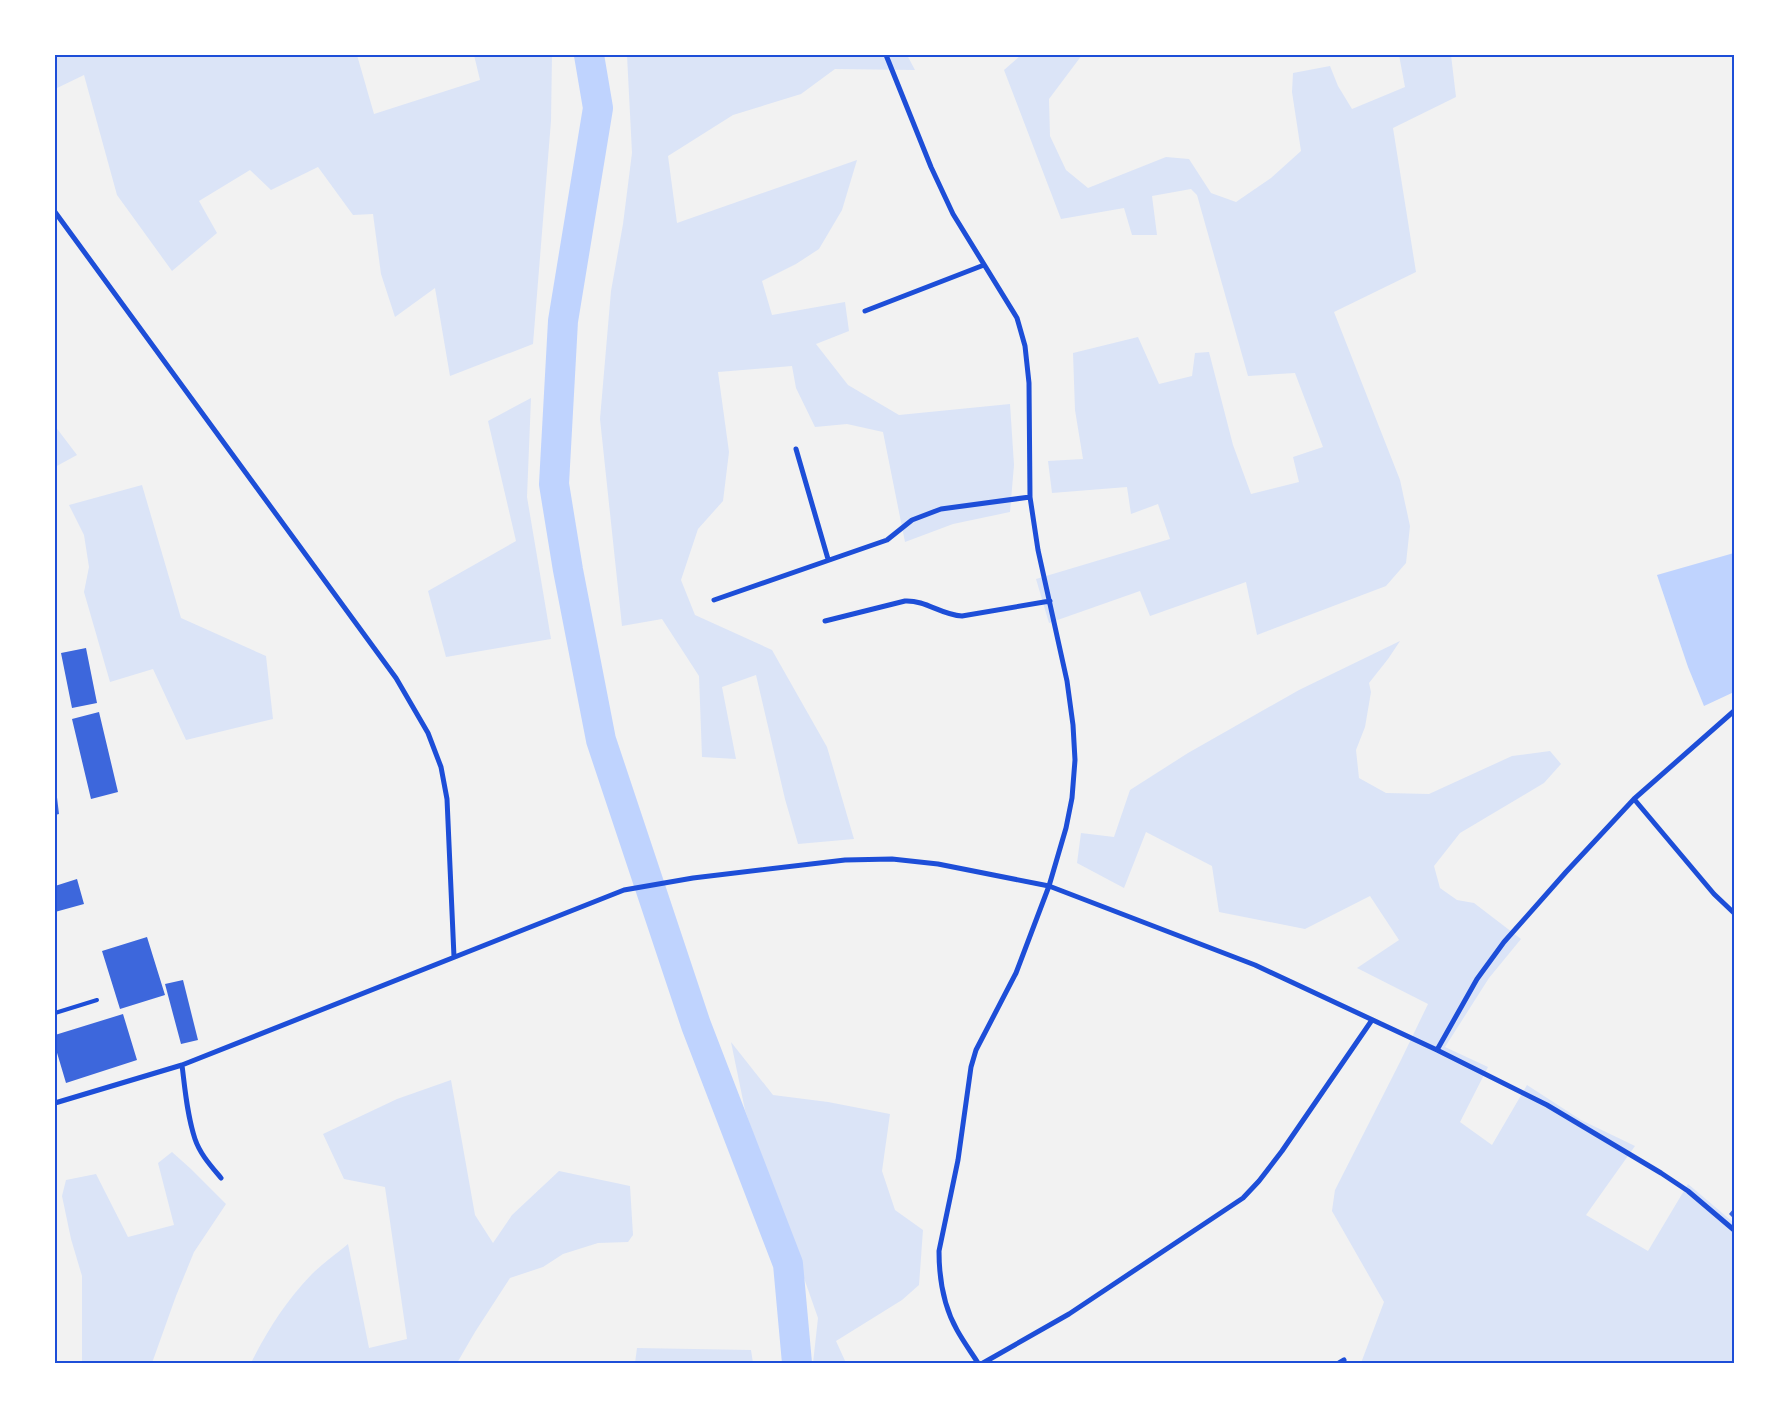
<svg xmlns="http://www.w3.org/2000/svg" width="1789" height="1418" viewBox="0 0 1789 1418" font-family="'Libre Baskerville',serif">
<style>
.green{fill:#dbe4f7}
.water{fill:#bfd3fe}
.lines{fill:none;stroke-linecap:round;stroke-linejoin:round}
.river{stroke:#bfd3fe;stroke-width:30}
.building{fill:#3d67dc}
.service{stroke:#1d4ed8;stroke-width:4}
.minor{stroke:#1d4ed8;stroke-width:5}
.neatline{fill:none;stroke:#1d4ed8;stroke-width:2}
</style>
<rect width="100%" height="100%" fill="#f2f2f2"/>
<path class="green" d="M55,55H357L374,114L480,80L474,55H552L551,121L533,344L450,376L435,288L395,317L381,274L373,214L353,215L318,167L271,190L250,170L199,201L217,233L172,271L117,195L84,75L55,89Z
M627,55H907L915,70L835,69L801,94L733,115L668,156L677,223L857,160L842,210L819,249L796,264L762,281L772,315L845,302L849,331L816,344L848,385L899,415L1010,404L1014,465L1010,512L953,524L905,542L883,432L847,424L815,427L796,388L792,366L718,372L729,452L723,501L698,529L681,580L695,615L772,650L827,747L854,839L798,844L785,799L756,675L722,687L736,759L702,757L699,676L662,619L622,626L600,419L611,291L623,224L632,153Z
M1021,55H1082L1049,99L1050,136L1066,170L1088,188L1166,157L1189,159L1211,193L1236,202L1271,178L1301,151L1292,92L1293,73L1330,66L1338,86L1352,109L1405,87L1399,55H1451L1456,97L1393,128L1416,272L1334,312L1400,480L1410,526L1406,563L1386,586L1257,635L1246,582L1150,616L1140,591L1049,623L1036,579L1170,539L1158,504L1131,514L1127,487L1052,493L1048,461L1083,459L1075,410L1073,353L1138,337L1159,384L1192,376L1195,353L1209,352L1233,445L1251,494L1299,482L1293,457L1323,447L1295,373L1248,376L1197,195L1191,189L1152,196L1157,235H1132L1124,208L1061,219L1004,70Z
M531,398L527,497L551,639L446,657L428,591L516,541L488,421Z
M55,426L77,455L55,467Z
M142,485L181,618L266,656L273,719L186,740L153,669L110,682L84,592L89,567L84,535L69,505Z
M1400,641L1388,659L1369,683L1371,692L1365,727L1356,750L1359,778L1386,793L1429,794L1512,756L1550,751L1561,764L1544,783L1460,833L1434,866L1440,888L1457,900L1474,903L1521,939L1489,978L1445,1047L1488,1067L1460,1122L1492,1145L1527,1085L1581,1120L1635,1146L1586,1215L1648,1251L1688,1184L1734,1223V1363H1361L1384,1302L1332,1211L1335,1190L1400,1062L1428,1004L1357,968L1399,940L1370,896L1305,929L1219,912L1212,866L1146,832L1124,888L1077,863L1081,833L1114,837L1130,790L1188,753L1299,690Z
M731,1042L773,1095L828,1102L890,1114L882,1171L895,1210L923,1230L919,1285L902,1300L836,1341L846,1363H813L818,1318L745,1110Z
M451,1080L475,1215L493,1243L512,1215L559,1171L630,1186L633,1235L628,1242L598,1243L563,1254L543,1267L510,1278L475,1332L457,1363H251C268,1329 286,1301 312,1274C323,1263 336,1254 348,1244L369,1348L407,1339L385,1187L344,1179L323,1134L397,1099Z
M172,1152L191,1169L226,1204L194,1252L176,1296L152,1363H82V1276L71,1239L62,1196L66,1180L96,1174L128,1237L174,1225L158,1163Z
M637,1348L751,1350L753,1363H635Z"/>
<path class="water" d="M1734,553V692L1704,706L1688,667L1657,575Z"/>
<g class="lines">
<path class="river" d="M589,55L598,108L563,321L554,484L568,570L601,740L696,1025L788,1264L797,1363"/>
</g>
<path class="building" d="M86,648L97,703L72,708L61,653Z
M99,712L118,792L91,799L72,719Z
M55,789H56L59,814L55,815Z
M77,879L84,904L55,912V886Z
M147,937L165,995L120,1009L102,951Z
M183,980L198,1040L181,1044L165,984Z
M123,1014L137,1060L66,1083L55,1046V1035Z
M1734,1208V1219L1729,1214Z"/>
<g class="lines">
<path class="service" d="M55,1013L97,1000"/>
<path class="minor" d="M886,55L931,167L953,214L1017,318L1025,346L1029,383L1030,497L1038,550L1067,681L1073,725L1075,760L1072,798L1066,828L1049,886L1016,973L976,1050L971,1067L958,1160L939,1251C939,1277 944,1307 957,1330C963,1341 971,1352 978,1363
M55,212L396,678L428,733L441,767L447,799L454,957
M865,311L984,265
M796,449L828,559
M714,600L887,540L912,520L941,509L1030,497
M825,621L905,601C926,600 941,615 962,616L1050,601
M1634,799L1714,894L1734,913
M1437,1050L1477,979L1504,942L1566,872L1634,799L1734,711
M182,1065C185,1089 187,1115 195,1139C200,1154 211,1166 221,1178
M55,1103L182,1065L624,890L693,878L845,860L892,859L938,864L1049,886L1255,965L1437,1050L1547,1105L1661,1173L1688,1191L1734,1230
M983,1363L1069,1314L1243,1198L1259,1181L1282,1151L1372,1020
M1339,1363L1344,1360"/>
</g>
<rect width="1789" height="1418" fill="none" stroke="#ffffff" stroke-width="112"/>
<rect x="56" y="56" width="1677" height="1306" class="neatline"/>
</svg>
